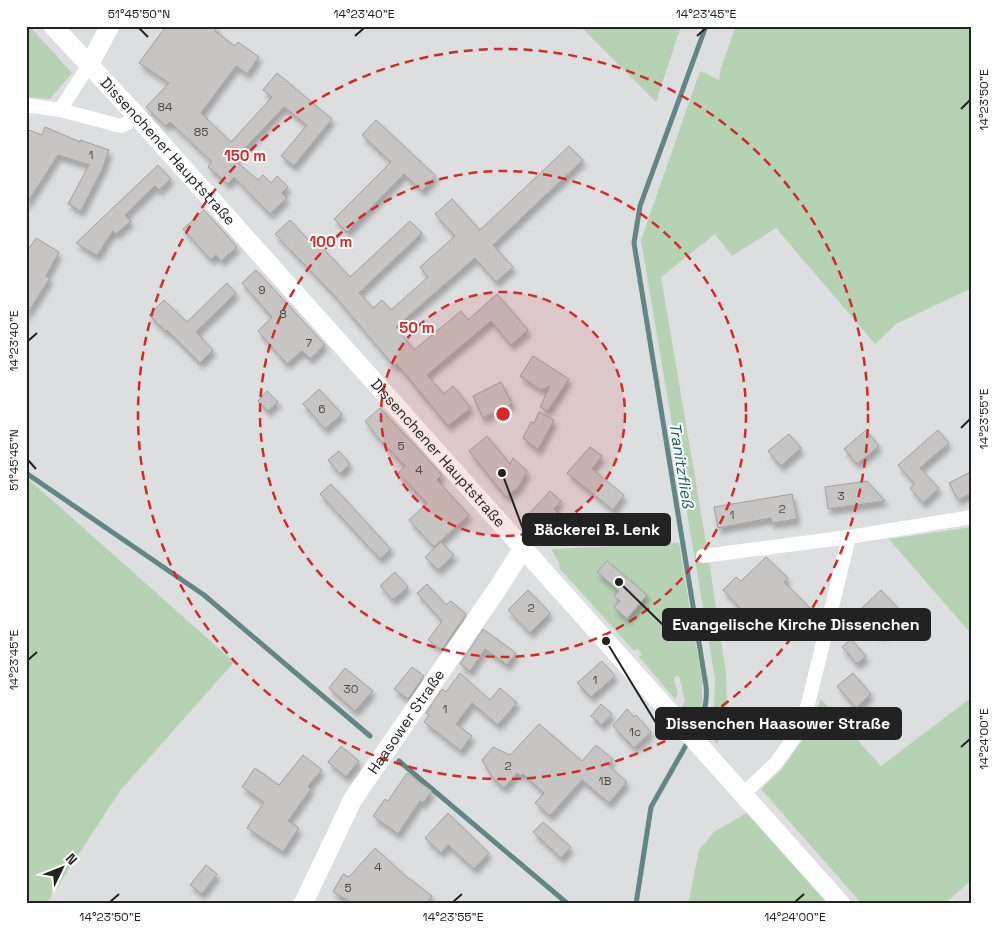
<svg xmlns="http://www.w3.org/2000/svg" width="998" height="930" viewBox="0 0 998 930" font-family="'Space Grotesk',sans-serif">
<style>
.green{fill:#b5d3b3}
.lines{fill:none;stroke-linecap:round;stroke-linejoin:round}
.stream{stroke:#628686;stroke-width:5}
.building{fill:#c7c5c3;stroke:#a29f9e;filter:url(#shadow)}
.street{stroke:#fff;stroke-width:14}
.secondary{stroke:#fff;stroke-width:19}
.ticks{fill:none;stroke:#222223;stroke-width:2}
.ring{fill:none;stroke:#d62828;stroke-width:2.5;stroke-dasharray:9 6}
.labels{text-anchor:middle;stroke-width:4;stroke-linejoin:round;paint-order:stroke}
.number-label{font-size:12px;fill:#4b4b4b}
.street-label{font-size:15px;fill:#222223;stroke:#fff}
.water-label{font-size:16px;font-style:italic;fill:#186061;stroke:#fff}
.centre{fill:#d62828;stroke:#fff;stroke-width:2.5}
.ring-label{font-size:15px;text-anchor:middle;font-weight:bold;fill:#d62828;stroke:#fff;stroke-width:4;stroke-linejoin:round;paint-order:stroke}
.leader{fill:none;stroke:#222223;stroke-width:2}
.callout-dot{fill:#222223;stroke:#fff;stroke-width:2}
.callout{fill:#222223;stroke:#222223;stroke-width:2}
.callout-label{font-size:16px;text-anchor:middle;font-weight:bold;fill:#fff}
.neatline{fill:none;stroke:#222223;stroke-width:2}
.ticks-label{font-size:12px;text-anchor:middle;fill:#222223}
</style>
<defs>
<filter id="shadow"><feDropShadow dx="3" dy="5.5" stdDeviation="2.5" flood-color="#0004"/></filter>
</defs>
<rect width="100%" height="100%" fill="#dddee0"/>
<path class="green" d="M26,26H29L72,73L50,99L26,97Z
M580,26H681L656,102Z
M736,26H972V288L896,324L875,344L776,228L732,256L715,234L661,277L707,548L726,673L727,714L725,729L717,744L705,730L714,705L715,679L641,240L700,71L719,80L721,67Z
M26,477L234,662L120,791L46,904H26Z
M972,527V635L889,539Z
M679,543L702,681V702L697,721L682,708L685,700L679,676L675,677L674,679L678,694L675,699L639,657L642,654L637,649L634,651L560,569L559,562L551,549Z
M972,697V880L944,904H862L761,789L781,770L806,735L821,699L881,766Z
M750,811L831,904H688L699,850L714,832Z"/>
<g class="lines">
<path class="stream" d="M26,473L204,595L370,736
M693,733C703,717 708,705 706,686L634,243L640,206L706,26
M399,761L568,904
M636,904L651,807L689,740"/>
</g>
<path class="building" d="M166,26H218L215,31L235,46L238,42L259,57L247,74L236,66L201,113L231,142L272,97L263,90L277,73L332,119L294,166L281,156L307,125L284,107L234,160L258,180L263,175L271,183L277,176L288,187L282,193L287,198L270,214L234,177L228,184L208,167L212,162L170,122L166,126L146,107L169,83L139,63Z
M376,120L436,176L422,191L404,174L347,232L334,219L391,162L362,135Z
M45,127L80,142V140L109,150L103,168L81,211L68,204L89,165L58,155L26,205V129L42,135Z
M569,146L583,160L493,245L513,267L496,282L475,258L396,327L414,350L461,311L468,320L497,294L528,330L511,345L491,321L427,375L444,394L453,386L471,408L448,426L397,364L394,366L333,294L275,234L290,220L312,244L316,241L350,277L410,221L422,233L359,293L373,308L382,300L391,310L428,277L420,267L455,236L435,214L452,199L480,230Z
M158,165L171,179L159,190L155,186L125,215L131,221L116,234L113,231L97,256L76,243Z
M204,210L237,247L221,261L216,255L211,260L183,229Z
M36,238L59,252L46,276L50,278L26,316V253Z
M256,270L325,345L310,359L302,351L287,364L258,331L272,317L242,283Z
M227,283L236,293L196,332L213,350L200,363L167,330L166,332L149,315L164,300L187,322Z
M533,356L569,379L548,411L540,407L550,386L541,390L520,376Z
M501,382L512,404L483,418L473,396Z
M319,389L342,414L325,429L303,404Z
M267,391L278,402L268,411L258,401Z
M380,408L442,475L437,480L469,515L434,547L409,520L427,503L398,473L405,466L372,431H373L365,421Z
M539,412L554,420L538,450L523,438L531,422L534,423Z
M866,430L879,446L857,464L844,449Z
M938,430L949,443L920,468L939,488L923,503L910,488L915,484L898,465Z
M789,434L801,448L781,466L768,451Z
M487,436L510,464L513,458L527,471L519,487L506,497L469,451Z
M590,447L602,456L592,469L624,495L613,510L567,473Z
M339,451L350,464L340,474L328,460Z
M972,471V493L958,500L949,483Z
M867,481L885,501L828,509L825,487Z
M331,484L391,549L380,559L320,494Z
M550,491L561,501L554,509L564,519L548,537L526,517Z
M792,494L797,519L772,523L771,518L718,528L714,507Z
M441,542L454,555L438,570L425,557Z
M766,557L788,578L784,582L810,608L793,625L784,615L770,629L750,608L745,613L723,590L736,577L741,581Z
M607,561L647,595L627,619L614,607L620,601L614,596L619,591L597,572Z
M395,572L408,587L393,600L380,586Z
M427,584L446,605L451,601L466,614L442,650L428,640L442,621L417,593Z
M528,590L550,613L530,633L508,610Z
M881,590L903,614L881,635L861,614V609Z
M483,629L516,653L507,665L485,649L470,671L460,664Z
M851,639L866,656L857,664L842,647Z
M602,661L615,676L591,697L577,683Z
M412,667L424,676L408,699L394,689Z
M345,668L373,691L355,711L329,688Z
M460,673L490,700L500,688L517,703L498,725L472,703L456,724L472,736L461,751L424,722L429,715L426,713L442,689L446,692Z
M853,673L871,694L856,708L837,686Z
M601,704L612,714L602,725L591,716Z
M627,709L634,717L636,715L651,732L634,748L613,726Z
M539,724L582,761L596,745L613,759L608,765L627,782L609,803L582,780L550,816L535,803L544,793L523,774L521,776L517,773L504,788L493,778L482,760L493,747L510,755Z
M341,746L359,761L346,777L328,762Z
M303,755L322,770L308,786L311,789L288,821L299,828L283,852L247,828L264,802L242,787L255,768L279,785Z
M407,773L432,791L423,803L420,801L398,834L373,816L385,799L388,801Z
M448,813L489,853L474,869L448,845L441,853L425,838Z
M543,822L571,847L561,858L533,832Z
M375,848L409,879V878L432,896L426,904H354L333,892L343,874L349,877Z
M206,865L217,874L202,894L190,885Z"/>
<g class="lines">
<path class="street" d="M26,105L60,110L121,126L129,122L135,114
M60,110L89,65
M703,556L849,537
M743,794L776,763L798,732L808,704L849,537L972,517"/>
<g class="secondary">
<path id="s1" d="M53,26L135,114L841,904"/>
<path d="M89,65L110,26"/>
<path id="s2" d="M303,904L353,799L498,588L523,548"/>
</g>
</g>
<path class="ticks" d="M139,28L148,37M355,36L364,28M697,36L706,28M961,109L970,100M28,341L37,333M961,428L970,419M28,460L36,469M28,660L37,652M961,747L970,739M110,902L119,894M453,902L462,894M795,902L804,894"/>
<circle cx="503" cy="414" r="122" fill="#d62828" fill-opacity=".12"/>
<g class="ring">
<circle cx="503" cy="414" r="122"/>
<circle cx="503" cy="414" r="243"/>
<circle cx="503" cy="414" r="365"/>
</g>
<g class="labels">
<g class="number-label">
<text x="165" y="111">84</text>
<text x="201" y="136">85</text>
<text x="91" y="159">1</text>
<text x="262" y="294">9</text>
<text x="283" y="318">8</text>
<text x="309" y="347">7</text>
<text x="322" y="413">6</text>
<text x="401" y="450">5</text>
<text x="419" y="474">4</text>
<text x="841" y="500">3</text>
<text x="782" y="513">2</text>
<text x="732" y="519">1</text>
<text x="531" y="612">2</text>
<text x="595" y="684">1</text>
<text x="351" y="693">30</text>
<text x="445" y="713">1</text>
<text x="635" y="736">1c</text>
<text x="508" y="770">2</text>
<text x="605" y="785">1B</text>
<text x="378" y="871">4</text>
<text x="348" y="892">5</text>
</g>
<g class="street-label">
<text dy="5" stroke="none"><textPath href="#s1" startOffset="170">Dissenchener Hauptstraße</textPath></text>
<text dy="5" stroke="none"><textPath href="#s1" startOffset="575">Dissenchener Hauptstraße</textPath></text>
<text dy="5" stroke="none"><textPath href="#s2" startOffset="210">Haasower Straße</textPath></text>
</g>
<g class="water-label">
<text transform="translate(682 465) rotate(81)" y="6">Tranitzfließ</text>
</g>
</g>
<circle cx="503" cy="414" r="8" class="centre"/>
<g class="ring-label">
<text x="245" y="161">150 m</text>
<text x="331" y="247">100 m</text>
<text x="417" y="333">50 m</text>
</g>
<path class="leader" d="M502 473L523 529M619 582L663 625M606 641L656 723"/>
<g class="callout-dot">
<circle cx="502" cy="473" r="5"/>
<circle cx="619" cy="582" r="5"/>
<circle cx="606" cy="641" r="5"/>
</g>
<g class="callout">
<rect x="523" y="514" width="147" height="31" rx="5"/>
<rect x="663" y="609" width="267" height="31" rx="5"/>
<rect x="656" y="708" width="245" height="31" rx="5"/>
</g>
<g class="callout-label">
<text x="597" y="535">Bäckerei B. Lenk</text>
<text x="796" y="630">Evangelische Kirche Dissenchen</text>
<text x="778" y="729">Dissenchen Haasower Straße</text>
</g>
<rect width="998" height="930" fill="none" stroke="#ffffff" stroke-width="55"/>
<g transform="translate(62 868) rotate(47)" stroke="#ffffff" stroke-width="4" paint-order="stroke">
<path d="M0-4L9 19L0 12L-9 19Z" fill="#222223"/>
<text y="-8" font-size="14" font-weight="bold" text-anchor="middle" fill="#222223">N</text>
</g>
<rect x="28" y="28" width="942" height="874" class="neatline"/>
<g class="ticks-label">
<text x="139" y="18">51°45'50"N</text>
<text x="364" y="18">14°23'40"E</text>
<text x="706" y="18">14°23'45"E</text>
<text transform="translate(984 100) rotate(-90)" y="4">14°23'50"E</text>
<text transform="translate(14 341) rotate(-90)" y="4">14°23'40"E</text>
<text transform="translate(984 419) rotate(-90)" y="4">14°23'55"E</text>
<text transform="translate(14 460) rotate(-90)" y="4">51°45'45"N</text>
<text transform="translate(14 660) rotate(-90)" y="4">14°23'45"E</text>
<text transform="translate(984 739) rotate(-90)" y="4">14°24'00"E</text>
<text x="110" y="921">14°23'50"E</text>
<text x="453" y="921">14°23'55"E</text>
<text x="795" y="921">14°24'00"E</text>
</g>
</svg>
